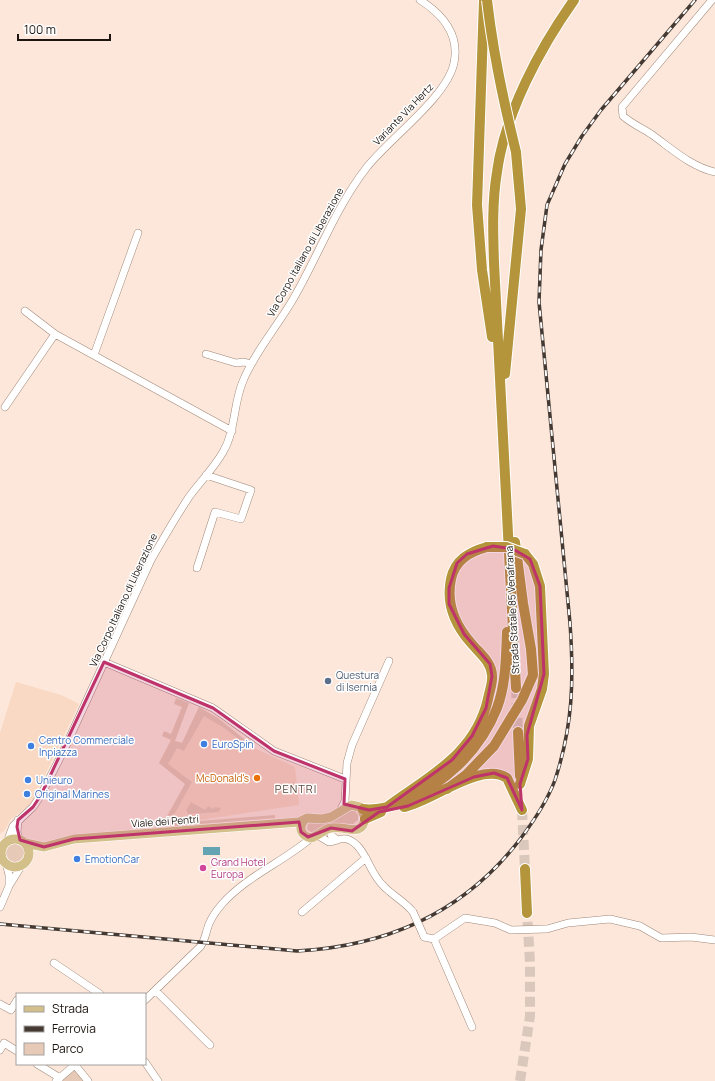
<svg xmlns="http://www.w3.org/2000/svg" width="715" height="1081" viewBox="0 0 715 1081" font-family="Manrope,sans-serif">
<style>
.built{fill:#f9d9c3}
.green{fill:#e6c9b6}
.water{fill:#64a3b1}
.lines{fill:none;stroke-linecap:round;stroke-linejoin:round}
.highway-tunnel{stroke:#dbc8bc;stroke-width:10;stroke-dasharray:10 5;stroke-linecap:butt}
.minor-casing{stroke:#a08879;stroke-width:8}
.major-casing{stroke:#fff;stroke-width:10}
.highway-casing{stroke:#fff;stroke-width:12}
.minor{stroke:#fff;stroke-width:7}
.major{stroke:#d3bf8a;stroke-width:9}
.highway{stroke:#b5953c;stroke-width:10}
.rail-casing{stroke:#453a33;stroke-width:3.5}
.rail{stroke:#fff;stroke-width:2;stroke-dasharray:6;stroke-linecap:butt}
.minor-bridge-casing{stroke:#a08879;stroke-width:8;stroke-linecap:butt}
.highway-bridge-casing{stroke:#fff;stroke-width:12;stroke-linecap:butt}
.minor-bridge{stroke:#fff;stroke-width:7}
.highway-bridge{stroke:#b5953c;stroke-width:10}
.marked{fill:#be336a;fill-opacity:0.2;stroke:#be336a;stroke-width:3;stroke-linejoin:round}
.service-dot{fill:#5c6f8a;stroke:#fff;stroke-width:1.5}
.shop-dot{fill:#3f7fe0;stroke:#fff;stroke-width:1.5}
.food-dot{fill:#e8710a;stroke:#fff;stroke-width:1.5}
.hotel-dot{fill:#d1479c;stroke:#fff;stroke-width:1.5}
.labels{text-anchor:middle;stroke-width:3;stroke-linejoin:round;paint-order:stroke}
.street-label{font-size:10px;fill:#1d150f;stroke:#fff}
.service-label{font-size:10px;fill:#4e5e75;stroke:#fff;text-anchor:start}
.shop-label{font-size:10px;fill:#366cbe;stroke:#fff;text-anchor:start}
.food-label{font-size:10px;fill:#c56008;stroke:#fff;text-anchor:end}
.hotel-label{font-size:10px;fill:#b23c85;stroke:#fff;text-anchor:start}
.neighbourhood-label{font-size:11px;letter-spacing:1px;fill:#5b4638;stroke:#fff}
</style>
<rect width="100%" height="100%" fill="#fce7da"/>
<path class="built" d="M16,682L61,695L79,704L31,804L10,820L5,830L0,834V733Z
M199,707L254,748L295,767L299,805L161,826L185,784L159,763L171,740L182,743Z"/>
<path class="green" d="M176,698L189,703L175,741L182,743L199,707L218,718L249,743L248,746L224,728L204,716L184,751L177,748L168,764L192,782L175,813L170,816L168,815L185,784L159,763L171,740L162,736L164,731L171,734L182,707L174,704Z
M191,802L205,810L208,806L213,809L215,807L221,808L219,812L188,814L186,810Z
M350,810L355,811L358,815V820L353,824L333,823L312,833L307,829L308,824C314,821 325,823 333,821C340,818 344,813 350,810Z
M275,815V818L175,826V823Z
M16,843L24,847C28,855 25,861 17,864L10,862L5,853L10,844Z
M75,1068L86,1081H59Z"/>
<path class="water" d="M203,847H220V855H203Z"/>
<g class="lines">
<path class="highway-tunnel" d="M516,688L518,732
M522,810L525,869
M520,1081L530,1016V962L527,913"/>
<defs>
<path id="minor" d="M712,0L622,107L623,116C632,124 642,128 651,134C671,148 691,167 715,172
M25,311L55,334L232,431
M206,354L236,363L244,362L251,364
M94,355L138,233
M5,407L55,334
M197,568L215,512L241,519L251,490L206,475
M104,662L213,708L274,751L345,779
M341,809L345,801L347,763L352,745L389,661
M18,820L17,833L20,840
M331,828V835L337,840
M317,835L329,842C335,842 341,837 347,839C363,844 368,866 377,878C386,893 403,899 413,912
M7,842L13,826L33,807L41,795L64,750L151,560C163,539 175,518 189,497C200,482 214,468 223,452C236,430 233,404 243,381C255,352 276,328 292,301C318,257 335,208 367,167C390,138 447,97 454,63C460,34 442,14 420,0
M6,863L9,875V886
M0,907L9,886L22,865
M302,912L366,858
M422,932L424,937L434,939L465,918L495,923L511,930L547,929L568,923L610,919L640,926L661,938L691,937L715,940
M434,939L472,1027
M54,963L100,994
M156,991L210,1045
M145,1000L200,947C204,942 205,937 207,930C209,921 216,911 222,904C247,876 283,862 311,838
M0,1004L11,1010L17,1000
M0,1050L4,1043L17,1051
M145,1062L158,1081
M37,1064L60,1078
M75,1065L88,1081
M56,1081L76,1064"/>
<path id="major" d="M1 853a14 14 0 1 1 28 0a14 14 0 1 1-28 0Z
M25,843L44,847L74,839L299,822L307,818L322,819L331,817L351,805L360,807L365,817C363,839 345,825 331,828C324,829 318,836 311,838C301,836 298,828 304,820"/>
<path id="highway" d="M484,0L477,205L482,270L492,337
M505,374L521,209L516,152
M516,688L494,263C493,233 492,202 497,172C505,113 540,48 574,0
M518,732L520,776
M520,784L528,759L529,726L542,689L544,674L540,586L533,564L525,554
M447,789L466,775L494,746L522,700L533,675L531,649L523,603L515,542
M387,807C429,776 475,755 488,699C489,692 493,683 492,675C491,661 479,653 471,643C455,625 446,603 451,579C455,560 469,552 487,547
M404,807C433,801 480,761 507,778L522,810
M363,809C377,811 389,807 401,802C444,785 480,751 497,708C506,684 506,657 507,632
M365,819L381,812
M525,869L527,913"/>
</defs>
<use href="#minor" class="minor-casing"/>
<use href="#major" class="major-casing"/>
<use href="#highway" class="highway-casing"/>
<use href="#minor" class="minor"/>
<use href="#major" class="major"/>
<use href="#highway" class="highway"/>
<defs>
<path id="rail" d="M0,924L297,951C388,946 465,912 521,838C533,822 548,799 555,780C573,725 574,680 570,623L539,302L541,250L547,205L565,164L582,136L601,110L695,0"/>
</defs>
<use href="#rail" class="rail-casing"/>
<use href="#rail" class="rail"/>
<defs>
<path id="minor-bridge" d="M413,912L422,932"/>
<path id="highway-bridge" d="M487,0C493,53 503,100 516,152
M487,547H506L525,554"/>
</defs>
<use href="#minor-bridge" class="minor-bridge-casing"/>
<use href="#highway-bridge" class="highway-bridge-casing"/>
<use href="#minor-bridge" class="minor-bridge"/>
<use href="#highway-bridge" class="highway-bridge"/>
</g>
<path class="marked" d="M493,546L513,549L530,559L540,586L544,674L527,735L528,759L520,784L522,810L507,778L494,773L474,777L408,806L379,812L352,831L331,828L308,837L301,832L299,822L74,839L44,847L20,840L17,827L18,820L33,807L41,795L104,662L213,708L274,751L345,779L344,804L369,810L387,807L452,760L472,736L486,708L492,676L490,664L464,634L449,604V588L457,563L467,554Z"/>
<circle class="service-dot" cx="328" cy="681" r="4"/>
<g class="shop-dot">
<circle cx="204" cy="744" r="4"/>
<circle cx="31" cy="746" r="4"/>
<circle cx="28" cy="780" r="4"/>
<circle cx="27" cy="794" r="4"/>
<circle cx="77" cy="859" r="4"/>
</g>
<circle class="food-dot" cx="257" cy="778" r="4"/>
<circle class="hotel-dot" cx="203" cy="868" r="4"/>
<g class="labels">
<g class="street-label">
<text transform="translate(403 114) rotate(-46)" y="4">Variante Via Hertz</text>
<text transform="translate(305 252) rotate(-61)" y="4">Via Corpo Italiano di Liberazione</text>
<text transform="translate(123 600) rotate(-65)" y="4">Via Corpo Italiano di Liberazione</text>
<text transform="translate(512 610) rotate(-93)" y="4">Strada Statale 85 Venafrana</text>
<text transform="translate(165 821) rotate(-4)" y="4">Viale dei Pentri</text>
</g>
<g class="service-label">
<text x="336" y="679">Questura<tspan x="336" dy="12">di Isernia</tspan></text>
</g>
<g class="shop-label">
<text x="39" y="744">Centro Commerciale<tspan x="39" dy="12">Inpiazza</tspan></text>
<text x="212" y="748">EuroSpin</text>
<text x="36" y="784">Unieuro</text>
<text x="35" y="798">Original Marines</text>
<text x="85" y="863">EmotionCar</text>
</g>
<g class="food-label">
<text x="249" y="782">McDonald's</text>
</g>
<g class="hotel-label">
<text x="211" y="866">Grand Hotel<tspan x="211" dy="12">Europa</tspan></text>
</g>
<g class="neighbourhood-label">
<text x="296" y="793">PENTRI</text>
</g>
</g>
<rect x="16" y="993" width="130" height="72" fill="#ffffff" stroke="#a5a19f"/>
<rect x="24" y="1006" width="20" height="6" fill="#d3bf8a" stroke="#a5a19f"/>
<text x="52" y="1013" font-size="12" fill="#1d150f">Strada</text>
<rect x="24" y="1026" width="20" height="6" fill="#453a33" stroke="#a5a19f"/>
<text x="52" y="1033" font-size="12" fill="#1d150f">Ferrovia</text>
<rect x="24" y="1043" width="20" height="12" fill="#e6c9b6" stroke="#a5a19f"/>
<text x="52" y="1053" font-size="12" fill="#1d150f">Parco</text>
<path d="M18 34v6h92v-6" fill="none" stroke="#1d150f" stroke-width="2"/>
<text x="24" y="34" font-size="12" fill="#1d150f" stroke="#ffffff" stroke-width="3" paint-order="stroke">100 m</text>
</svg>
